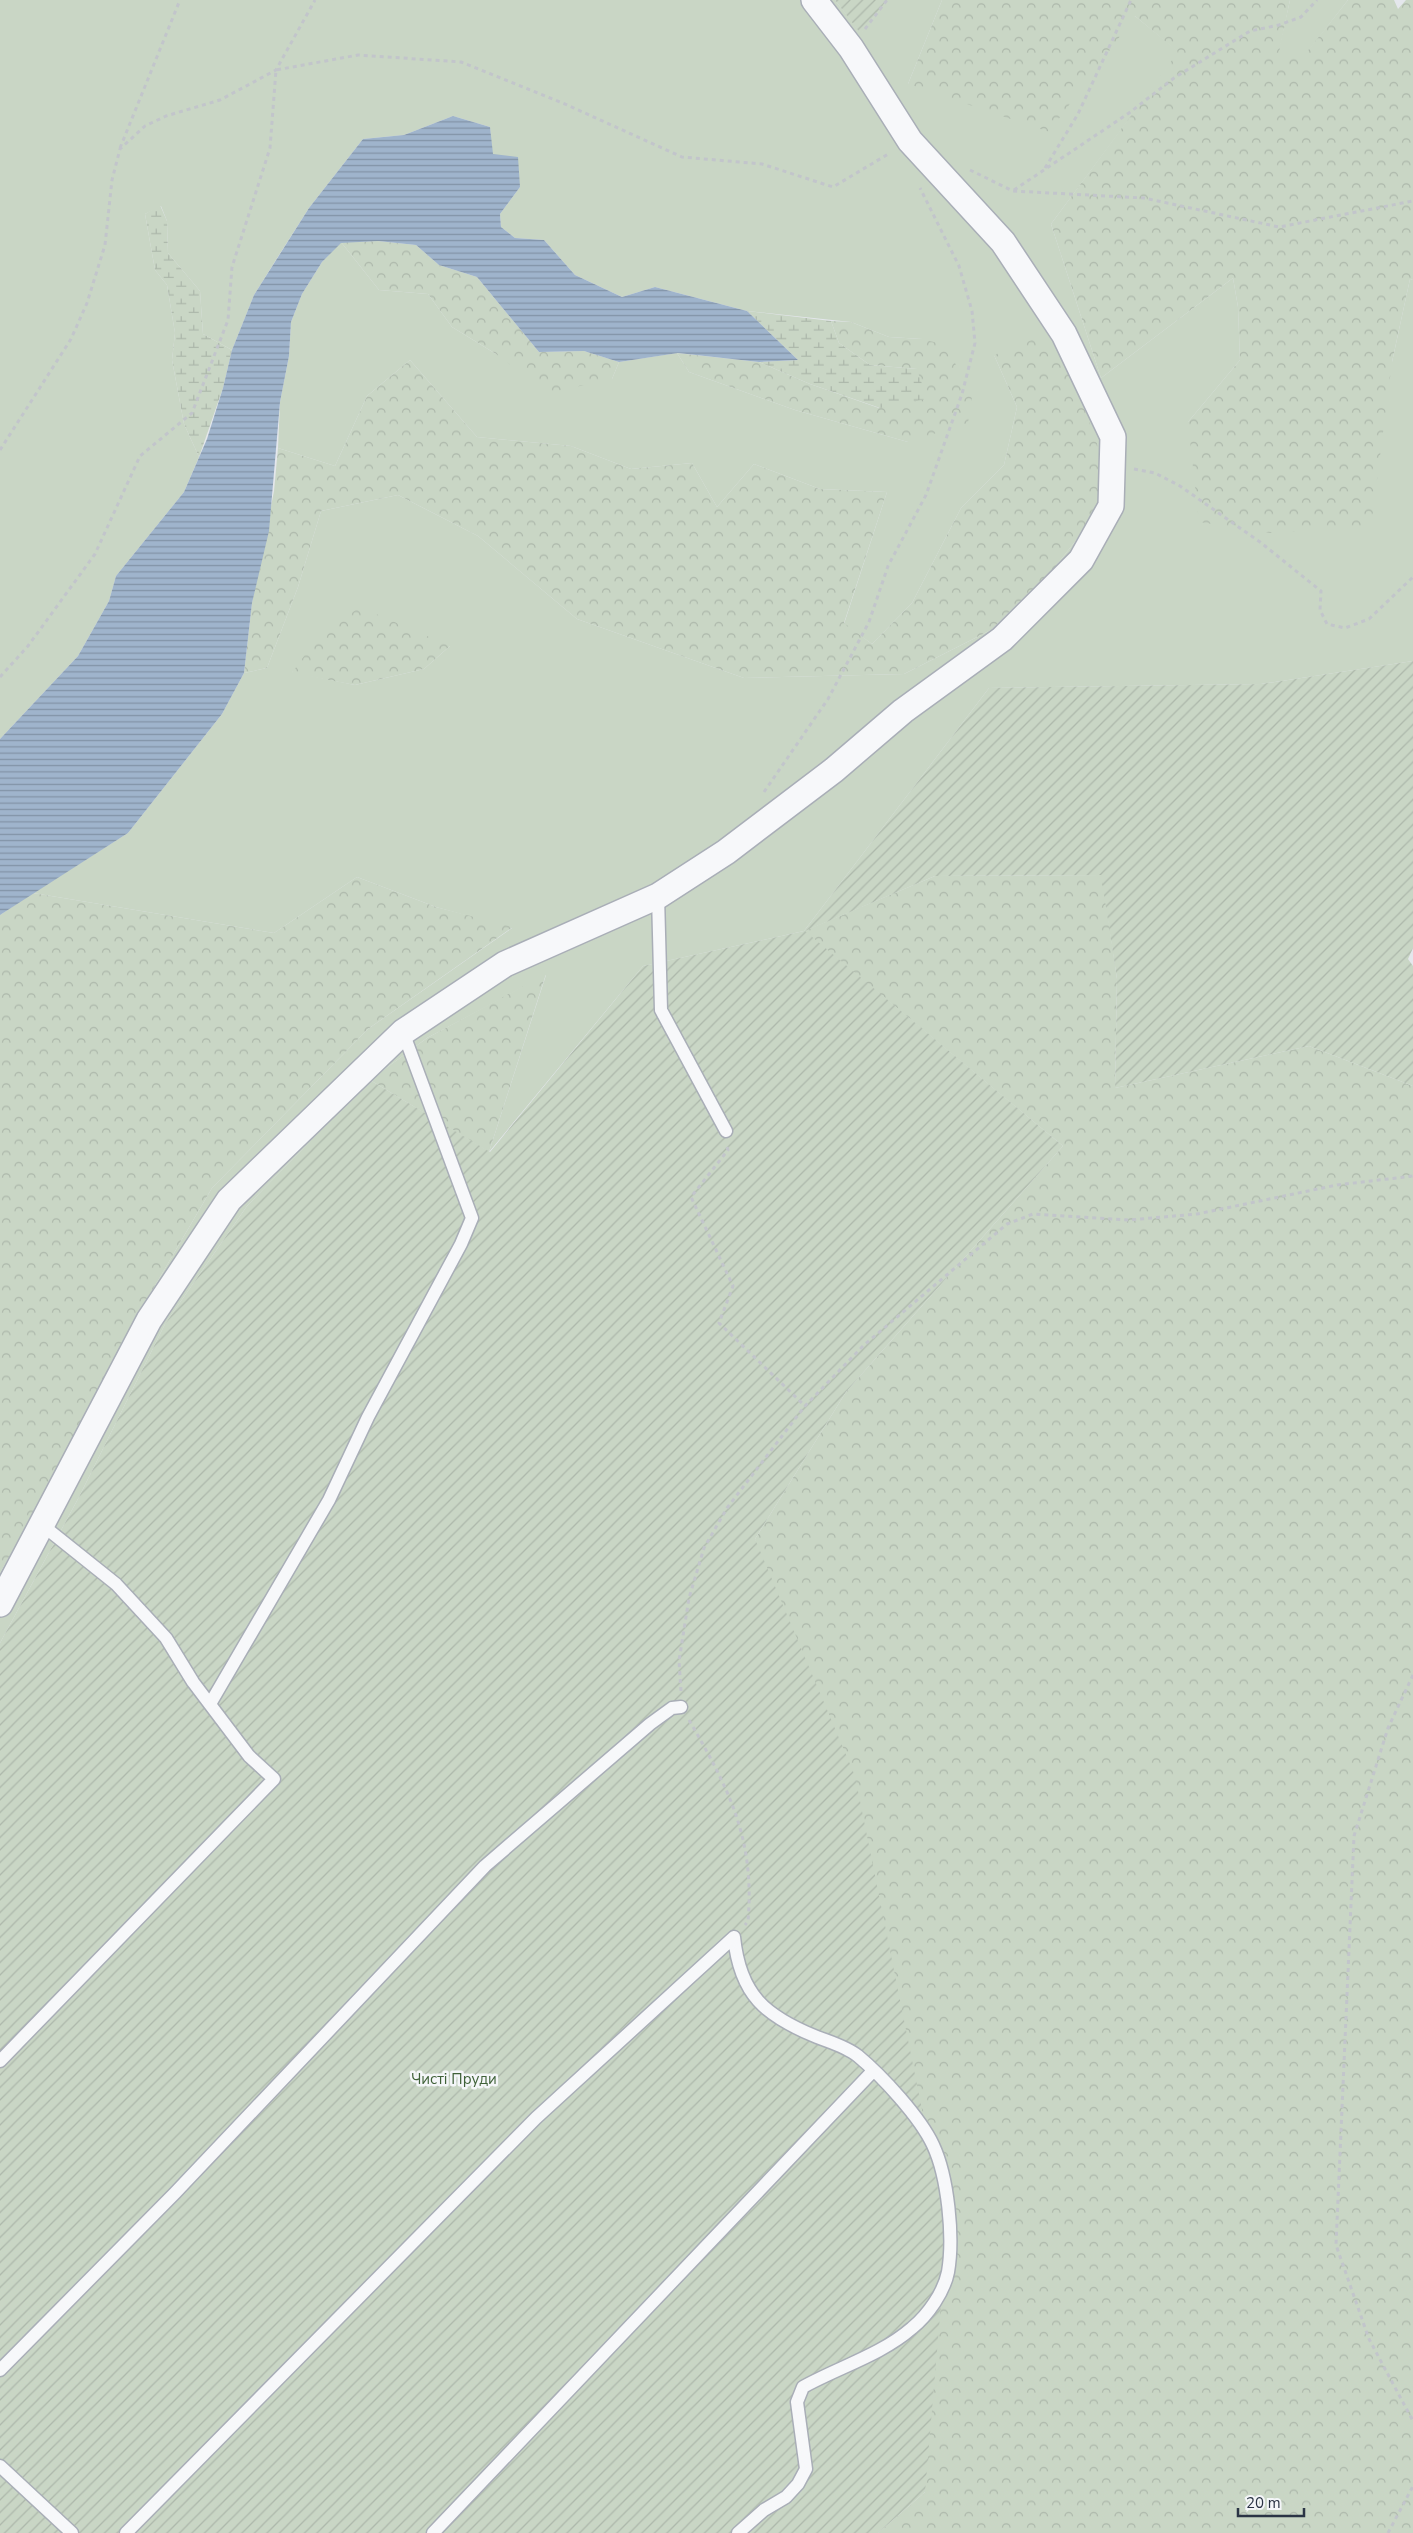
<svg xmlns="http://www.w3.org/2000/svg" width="1413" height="2533" viewBox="0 0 1413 2533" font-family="'Nunito Sans',sans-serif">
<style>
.grass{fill:#c9d6c5;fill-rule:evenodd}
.forest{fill:url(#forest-crowns)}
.wetland{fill:url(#wetland-marsh)}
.garden{fill:url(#garden-furrows)}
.water{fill:url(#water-rules)}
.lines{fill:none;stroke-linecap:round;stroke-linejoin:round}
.service-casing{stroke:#a9aeb7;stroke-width:15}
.minor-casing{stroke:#a9aeb7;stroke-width:28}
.path{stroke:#c2c5cb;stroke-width:3;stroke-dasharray:4 4;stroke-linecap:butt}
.service{stroke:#f7f8fa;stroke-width:12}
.minor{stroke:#f7f8fa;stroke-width:25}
.labels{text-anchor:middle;stroke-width:5;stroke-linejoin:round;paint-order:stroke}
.park-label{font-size:15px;fill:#3f6138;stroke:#f4f6f9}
</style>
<defs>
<pattern id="forest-crowns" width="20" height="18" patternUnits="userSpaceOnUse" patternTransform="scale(1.25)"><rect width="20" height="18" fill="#c9d6c5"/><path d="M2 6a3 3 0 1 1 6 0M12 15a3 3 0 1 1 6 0" fill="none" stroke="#adb8ab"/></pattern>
<pattern id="wetland-marsh" width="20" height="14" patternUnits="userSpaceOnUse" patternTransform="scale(1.25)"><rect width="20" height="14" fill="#c9d6c5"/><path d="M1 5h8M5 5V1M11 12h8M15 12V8" fill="none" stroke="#adb8ab"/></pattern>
<pattern id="garden-furrows" width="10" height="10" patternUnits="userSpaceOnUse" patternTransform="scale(1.25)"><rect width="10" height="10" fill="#c9d6c5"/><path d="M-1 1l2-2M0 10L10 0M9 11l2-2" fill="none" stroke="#adb8ab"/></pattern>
<pattern id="water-rules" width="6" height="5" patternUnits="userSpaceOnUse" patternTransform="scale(1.25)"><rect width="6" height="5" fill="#9fb4cc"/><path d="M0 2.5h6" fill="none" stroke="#8293a7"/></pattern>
</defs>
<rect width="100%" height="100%" fill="#e4e7ec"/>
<path class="grass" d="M0,0H835L861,33L887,0H942L908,84L1135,16L1179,52L1051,224L1101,378L1233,278L1238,307L1240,360L1188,422L1392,362L1410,279L1413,280V661L1261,684L989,688L804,931L643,966L489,1152L546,975L427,1038L370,1080L247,1206L165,1324L79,1497L0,1643V1573L49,1487L139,1313L212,1188L368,1029L512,928L436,907L357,877L274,933L33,893L128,833L222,714L244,673L267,668L298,587L321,511L398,495L478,536L577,619L744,678L904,674L991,630L1055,567L1103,506L994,355L1017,407L1004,465L961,508L912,603L872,644L844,624L887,492L820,489L754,464L717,507L692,463L631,469L571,446L477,437L410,360L367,396L335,466L278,448L280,402L289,356L291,322L302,294L322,262L341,242L379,290L428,294L452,327L496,354L612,379L619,362L677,353L689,372L795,410L908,442L922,339L889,337L851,322L747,311L655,287L622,297L575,275L544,240L515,238L501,227L500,214L520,187L492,154L490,127L453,116L404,135L363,139L309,208L279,255L254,295L232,350L203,334L200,291L168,253L167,221L161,206L145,214L155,270L167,285L175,333L172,360L184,424L199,457L184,492L116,576L109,601L78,656L0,739ZM450,646L424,669L355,685L292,672Z
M1290,0H1348L1306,54L1277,58Z"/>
<path class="forest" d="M942,0H1290L1278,57L1306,53L1348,0H1394L1398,9L1406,0H1413V280L1410,279L1392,362L1371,527L1271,533L1199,522L1188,422L1240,360L1238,307L1233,278L1101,378L1051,224L1178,52L1135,16L1049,132L908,84Z
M378,241L416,245L439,265L477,277L539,352L584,351L619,362L612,379L548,393L496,354L452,327L428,294L379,290L341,242Z
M831,321L851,322L889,337L922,339L946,345L972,397L968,423L908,442L795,410L689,372L677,353L759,362L810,384L879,408L917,369L870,365L839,343Z
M1034,339L1070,369L1097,443L1103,506L1055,567L991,630L904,674L744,678L577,619L478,536L398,495L321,511L298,587L267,668L244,673L252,603L274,491L278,448L335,466L367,396L410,360L477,437L571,446L631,469L692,463L717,507L754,464L820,489L887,492L844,623L872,644L912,603L961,508L1004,465L1017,407L994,355Z
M360,607L450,646L424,669L355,685L292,673L318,636Z
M1102,875L1117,979L1115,1088L1309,1046L1413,1086V2533H878L925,2492L755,1539L846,1392L1063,1146L804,931L935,876Z
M357,877L436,907L513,927L368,1029L212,1188L139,1313L49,1487L0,1573V915L33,893L274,933Z
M546,974L489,1152L370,1080L427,1038Z"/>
<path class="wetland" d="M160,205L167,221L168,253L200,291L203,334L232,350L223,388L199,457L184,424L172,360L175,333L167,285L155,270L145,214Z
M747,311L831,321L839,343L870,365L917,369L927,399L880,408L810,384L759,362L798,360Z"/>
<path class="garden" d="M835,0H887L861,34Z
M1413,661V948L1408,959L1413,966V1086L1309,1046L1115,1088L1117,979L1101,875L935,876L805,931L1063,1146L846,1392L755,1539L855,1776L947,2234L925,2492L878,2533H0V1643L79,1497L165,1324L247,1206L370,1080L490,1152L643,966L804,931L989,688L1261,684Z"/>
<path class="water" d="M453,116L490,127L493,154L518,157L520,187L500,214L501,227L515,238L544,240L575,275L622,297L655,287L747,311L798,360L759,362L678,353L619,362L584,351L539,352L477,277L439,265L416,245L378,241L341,243L322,262L302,294L291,322L289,356L280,402L269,531L252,603L244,673L222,714L128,833L0,915V739L78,656L109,601L116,576L184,492L207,439L223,388L232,350L254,295L309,208L363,139L404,135Z"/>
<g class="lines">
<defs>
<path id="service" d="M658,896L661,1010L726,1131
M210,1704L329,1500L368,1417L461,1244L472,1218L403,1032
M734,1937C740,1995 765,2016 817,2037C830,2042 847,2047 858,2056C882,2076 920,2117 933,2145C948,2177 954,2237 948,2272C944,2292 928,2315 912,2328C881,2355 839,2367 803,2387L797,2402L806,2469L798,2484L786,2497L764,2510L738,2533
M0,2061L274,1779L249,1756L193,1682L166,1638L116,1584L41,1524
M0,2370L175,2193L485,1866L650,1724L672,1708L681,1707
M0,2466L72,2533
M126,2533L536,2118L734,1937
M433,2533L873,2071"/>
<path id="minor" d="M0,1604L149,1320L229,1200L403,1032L505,964L658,896L726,852L834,770L903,711L1002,639L1081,560L1111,506L1113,437L1064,334L1003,242L910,141L851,48L814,0"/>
</defs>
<use href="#service" class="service-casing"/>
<use href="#minor" class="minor-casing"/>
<path class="path" d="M865,29L887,0
M120,148L180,0
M1045,168L1078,114L1131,0
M970,170L1013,191L1144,198L1279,227L1413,201
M1014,190L1129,113L1174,78L1250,31L1279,25L1301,17L1317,0
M0,450L71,339L87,303L105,245L112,180L120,149L145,126L166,116L220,100L276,70L315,0
M1134,469L1155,473L1180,486L1260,542L1321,591L1320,610L1327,624L1345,628L1369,619L1413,577
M0,677L28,646L95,554L140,456L192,413L228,320L232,267L270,148L276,70L358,55L461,62L565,104L682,157L762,164L833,187L890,153
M764,792L828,699L869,622L888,566L926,495L962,394L975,343L972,311L959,266L920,188
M727,1147L728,1150L691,1197L733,1286L719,1323L805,1406
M1413,1675L1388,1728L1354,1836L1336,2245L1369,2339L1413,2421
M681,1691L679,1661L689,1598L704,1548L727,1508L805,1406L864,1345L1007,1224L1033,1214L1129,1220L1197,1214L1337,1185L1413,1176
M689,1720C729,1789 755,1839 748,1921L745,1925
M1388,2533L1413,2486"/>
<use href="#service" class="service"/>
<use href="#minor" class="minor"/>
</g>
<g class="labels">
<g class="park-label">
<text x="454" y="2084">Чисті Пруди</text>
</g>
</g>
<path d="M1238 2508v8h66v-8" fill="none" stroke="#2b3445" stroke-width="2.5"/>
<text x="1246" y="2508" font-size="15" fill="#2b3445" stroke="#f4f6f9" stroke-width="4" paint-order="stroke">20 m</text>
</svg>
